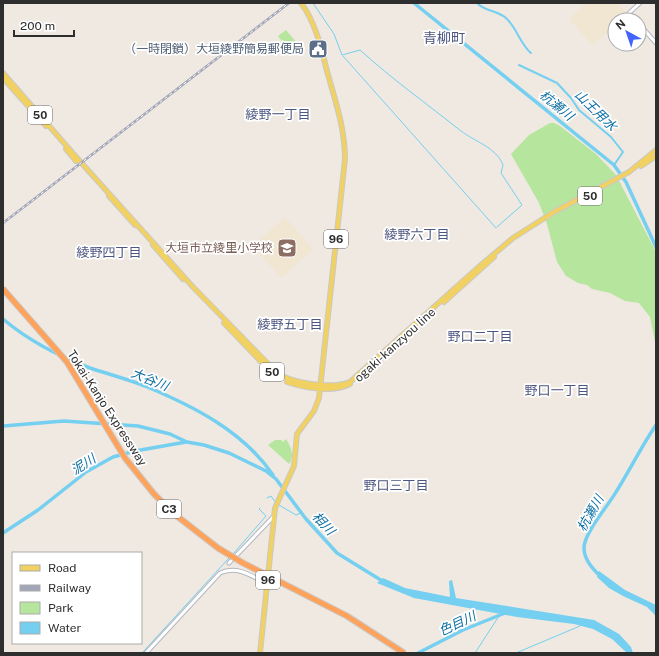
<svg xmlns="http://www.w3.org/2000/svg" width="659" height="656" viewBox="0 0 659 656" font-family="'Public Sans','Noto Sans JP',sans-serif">
<style>
.education{fill:#f0e6d1}
.green{fill:#b6e59e}
.water{fill:#75cff0}
.lines{fill:none;stroke-linecap:round;stroke-linejoin:round}
.stream{stroke:#75cff0;stroke-width:1}
.canal{stroke:#75cff0;stroke-width:2}
.river{stroke:#75cff0;stroke-width:3.5}
.tertiary-casing{stroke:#b4b7c1;stroke-width:5}
.secondary-casing{stroke:#b4b7c1;stroke-width:5}
.primary-casing{stroke:#c9c9c9;stroke-width:6}
.tertiary{stroke:#fff;stroke-width:3}
.secondary{stroke:#fff;stroke-width:3}
.primary{stroke:#f2d163;stroke-width:4}
.rail-casing{stroke:#a3a6b8;stroke-width:2.5}
.rail{stroke:#fff;stroke-width:1;stroke-dasharray:3;stroke-linecap:butt}
.motorway-bridge-casing{stroke:#c9c9c9;stroke-width:7;stroke-linecap:butt}
.motorway-bridge{stroke:#ffa35c;stroke-width:5}
.labels{text-anchor:middle;stroke-width:3.5;stroke-linejoin:round;paint-order:stroke}
.shield{fill:#fff;stroke:#6d6d6d;stroke-width:1}
.shield-label{font-size:11px;font-weight:bold;fill:#2e2e2e}
.service-label{font-size:12px;fill:#4e5e75;stroke:#fff;text-anchor:end}
.education-label{font-size:12px;fill:#785e54;stroke:#fff;text-anchor:end}
.street-label{font-size:12px;fill:#2e2e2e;stroke:#fff}
.water-label{font-size:13px;font-style:italic;fill:#0d6fa3;stroke:#fff}
.neighbourhood-label{font-size:13px;fill:#4d5680;stroke:#fff}
.quarter-label{font-size:14px;fill:#4d5680;stroke:#fff}
</style>
<rect width="100%" height="100%" fill="#efe9e1"/>
<path class="education" d="M586,3H618L628,14L621,20H615V26L592,45L569,19Z
M285,217L313,249L281,278L259,253L265,246L259,240Z"/>
<path class="green" d="M286,30L297,43L288,49L278,36Z
M550,123H554L560,126L596,154L616,175L656,252V347L650,317L639,303L625,301L610,293L592,289L587,285L578,283L566,276L557,262L547,224L539,203L511,154L529,135Z
M286,439C291,446 295,457 289,464L268,445L275,440H281L283,442Z"/>
<path class="water" d="M599,571L625,590L656,605V616L647,607L623,596L609,588L597,577Z
M383,578L405,588L450,597L449,581L452,580L456,598L594,620L619,634L631,647L633,653H627L612,639L593,629L574,624L517,617L414,598L377,583Z"/>
<g class="lines">
<path class="stream" d="M313,3L334,34L342,55L360,50C392,79 427,104 461,131C474,141 497,148 503,165L501,173L522,205L497,227
M343,56L496,228
M267,498L271,496L276,503
M279,505L296,515L301,513
M233,554L266,516L259,509L260,508
M142,653L229,558
M475,653L499,616
M516,653L580,626"/>
<path class="canal" d="M477,3C485,12 498,10 507,19C517,29 521,45 531,53
M519,65L557,83L571,98L579,110L611,137L623,152L614,165"/>
<path class="river" d="M414,3L614,165L626,182L656,247
M3,319C29,341 58,356 90,368C108,374 127,379 145,386C193,406 243,431 273,475
M3,426L64,421L138,426L170,434L187,442L204,445L229,453L266,471L276,479L306,519L337,553L384,582
M3,533L38,510L86,472L113,457L135,451L186,442
M601,577C593,569 584,560 584,548C584,533 608,506 616,492C630,470 641,447 656,425
M418,653L463,630L505,613"/>
<defs>
<path id="tertiary" d="M635,20L629,13L640,3
M639,24L656,43
M229,563L274,516"/>
<path id="secondary" d="M146,653L220,573C237,565 252,576 267,584"/>
<path id="primary" d="M3,73L77,158L193,287L277,373C293,384 332,389 350,382L481,265L513,238L554,212L629,172L656,150
M3,78L46,126
M66,149L76,161
M641,166L656,156
M109,196L135,225
M153,245L183,279
M444,302L494,257
M224,323L268,369
M372,366L414,329
M287,382C305,388 333,393 350,384
M260,653L275,508L294,466L297,434L314,411L319,398L345,159C345,128 335,100 327,71C321,48 316,23 301,3"/>
</defs>
<use href="#tertiary" class="tertiary-casing"/>
<use href="#secondary" class="secondary-casing"/>
<use href="#primary" class="primary-casing"/>
<use href="#tertiary" class="tertiary"/>
<use href="#secondary" class="secondary"/>
<use href="#primary" class="primary"/>
<defs>
<path id="rail" d="M3,223L289,3"/>
</defs>
<use href="#rail" class="rail-casing"/>
<use href="#rail" class="rail"/>
<defs>
<path id="motorway-bridge" d="M3,289L67,362L125,458L154,494L173,513L218,548L243,563L347,616L404,653"/>
</defs>
<use href="#motorway-bridge" class="motorway-bridge-casing"/>
<use href="#motorway-bridge" class="motorway-bridge"/>
</g>
<defs>
<symbol id="civic-square" viewBox="-11 -11 22 22"><rect x="-9" y="-9" width="18" height="18" rx="4" fill="#5c6f8a" stroke="#fff"/><path d="M-.6-6.5H3V-4.5H.6V-3L4-1V1h2V6H-6V1h2V-1L-.6-3ZM-1.2 2.5V6h2.4V2.5Z" fill="#fff"/></symbol>
<symbol id="school-square" viewBox="-11 -11 22 22"><rect x="-9" y="-9" width="18" height="18" rx="4" fill="#8d6e63" stroke="#fff"/><path d="M0-5L7-2L0 1L-7-2ZM-4 1L0 2.5L4 1V4Q0 6-4 4Z" fill="#fff"/></symbol>
</defs>
<g fill-rule="evenodd">
<use href="#civic-square" x="307" y="38" width="22" height="22"/>
<use href="#school-square" x="276" y="237" width="22" height="22"/>
</g>
<g class="labels">
<g class="shield">
<rect x="28" y="106" width="24" height="18" rx="3"/>
<rect x="578" y="187" width="24" height="18" rx="3"/>
<rect x="324" y="230" width="24" height="18" rx="3"/>
<rect x="260" y="363" width="24" height="18" rx="3"/>
<rect x="157" y="500" width="24" height="18" rx="3"/>
<rect x="256" y="571" width="24" height="18" rx="3"/>
</g>
<g class="shield-label">
<text x="40" y="119">50</text>
<text x="590" y="200">50</text>
<text x="336" y="243">96</text>
<text x="272" y="376">50</text>
<text x="169" y="513">C3</text>
<text x="268" y="584">96</text>
</g>
<g class="service-label">
<text x="304" y="53">（一時閉鎖）大垣綾野簡易郵便局</text>
</g>
<g class="education-label">
<text x="273" y="252">大垣市立綾里小学校</text>
</g>
<g class="street-label">
<text transform="translate(395 345) rotate(-42)" y="4">ogaki-kanzyou line</text>
<text transform="translate(107 408) rotate(57)" y="4">Tokai-Kanjo Expressway</text>
</g>
<g class="water-label">
<text transform="translate(557 105) rotate(39)" y="5">杭瀬川</text>
<text transform="translate(596 110) rotate(44)" y="5">山王用水</text>
<text transform="translate(150 379) rotate(22)" y="5">大谷川</text>
<text transform="translate(83 464) rotate(-33)" y="5">泥川</text>
<text transform="translate(590 513) rotate(-60)" y="5">杭瀬川</text>
<text transform="translate(324 523) rotate(47)" y="5">相川</text>
<text transform="translate(457 623) rotate(-25)" y="5">色目川</text>
</g>
<g class="neighbourhood-label">
<text x="278" y="119">綾野一丁目</text>
<text x="417" y="239">綾野六丁目</text>
<text x="109" y="257">綾野四丁目</text>
<text x="290" y="329">綾野五丁目</text>
<text x="480" y="341">野口二丁目</text>
<text x="557" y="395">野口一丁目</text>
<text x="396" y="490">野口三丁目</text>
</g>
<g class="quarter-label">
<text x="444" y="43">青柳町</text>
</g>
</g>
<rect width="659" height="656" fill="none" stroke="#2e2e2e" stroke-width="8"/>
<rect x="12" y="552" width="130" height="92" fill="#ffffff" stroke="#ababab"/>
<rect x="20" y="565" width="20" height="6" fill="#f2d163" stroke="#ababab"/>
<text x="48" y="572" font-size="12" fill="#2e2e2e">Road</text>
<rect x="20" y="585" width="20" height="6" fill="#a3a6b8" stroke="#ababab"/>
<text x="48" y="592" font-size="12" fill="#2e2e2e">Railway</text>
<rect x="20" y="602" width="20" height="12" fill="#b6e59e" stroke="#ababab"/>
<text x="48" y="612" font-size="12" fill="#2e2e2e">Park</text>
<rect x="20" y="622" width="20" height="12" fill="#75cff0" stroke="#ababab"/>
<text x="48" y="632" font-size="12" fill="#2e2e2e">Water</text>
<g transform="translate(627 32) rotate(320)"><circle r="19" fill="#ffffff" stroke="#ababab"/>
<path d="M0-3L7 15L0 10L-7 15Z" fill="#4264fb"/>
<text y="-6" font-size="11" font-weight="bold" text-anchor="middle" fill="#2e2e2e">N</text>
</g>
<path d="M14 30v6h60v-6" fill="none" stroke="#2e2e2e" stroke-width="2"/>
<text x="20" y="30" font-size="12" fill="#2e2e2e" stroke="#ffffff" stroke-width="3" paint-order="stroke">200 m</text>
</svg>
